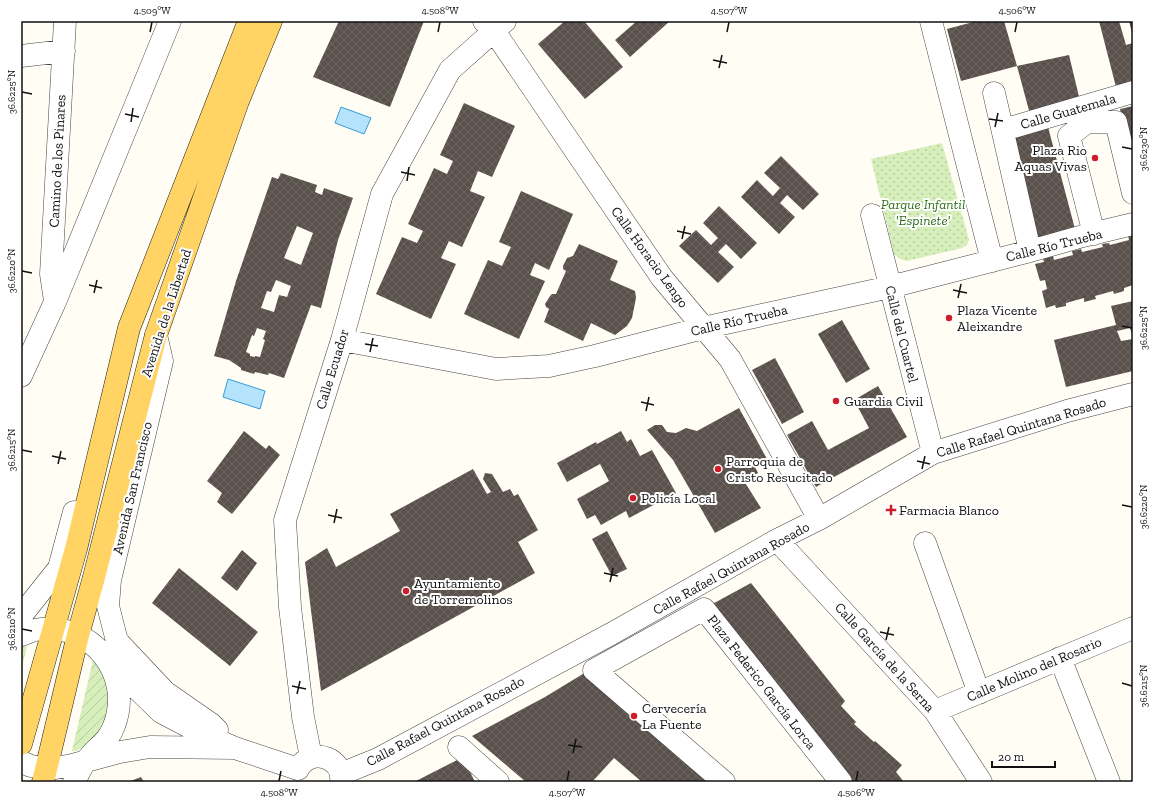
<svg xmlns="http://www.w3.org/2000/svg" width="1154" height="803" viewBox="0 0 1154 803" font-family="'Zilla Slab',serif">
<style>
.park{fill:url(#park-dots)}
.garden{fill:url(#garden-furrows)}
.water{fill:#b5e3fb;stroke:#369dd7}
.building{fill:url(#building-cross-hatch);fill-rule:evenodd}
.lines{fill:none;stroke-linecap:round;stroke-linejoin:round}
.minor-casing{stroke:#444;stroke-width:23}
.major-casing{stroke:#222;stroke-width:23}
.minor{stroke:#fff;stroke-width:22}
.major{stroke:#ffd464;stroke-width:22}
.ticks{fill:none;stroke:#111;stroke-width:1.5}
.poi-dot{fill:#cd1d2b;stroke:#fff;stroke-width:1.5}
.labels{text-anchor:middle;stroke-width:4;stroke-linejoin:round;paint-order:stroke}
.street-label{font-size:14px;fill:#111;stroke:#fff}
.poi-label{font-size:14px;fill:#111;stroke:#fff;text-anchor:start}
.park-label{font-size:14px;font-style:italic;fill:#2f6f1a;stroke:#fff}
.neatline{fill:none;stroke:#111;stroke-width:1.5}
.ticks-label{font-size:10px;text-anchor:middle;fill:#111}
</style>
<defs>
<pattern id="park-dots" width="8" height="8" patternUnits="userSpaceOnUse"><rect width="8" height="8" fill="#d6eeba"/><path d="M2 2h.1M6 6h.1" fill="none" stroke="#b7cb9f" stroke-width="1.8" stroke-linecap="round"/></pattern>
<pattern id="garden-furrows" width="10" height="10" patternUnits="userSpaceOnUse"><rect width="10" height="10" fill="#d6eeba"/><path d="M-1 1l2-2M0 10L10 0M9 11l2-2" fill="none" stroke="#b7cb9f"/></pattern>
<pattern id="building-cross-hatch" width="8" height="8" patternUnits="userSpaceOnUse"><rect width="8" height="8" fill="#5a514c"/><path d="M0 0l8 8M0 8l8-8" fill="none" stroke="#6d6662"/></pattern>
</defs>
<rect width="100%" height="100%" fill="#fffdf4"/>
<path class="park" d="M942,143L969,240L967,245L962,248L907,261L900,259L894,254L871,159Z"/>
<path class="garden" d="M21,645H26L27,647L21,670Z
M93,660L106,675L111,699L105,723L91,742L76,751H72Z"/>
<path class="water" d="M341,107L371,118L364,134L335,123Z
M228,379L265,391L260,409L223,397Z"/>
<path class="building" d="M339,21H424L390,107L313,77Z
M565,21H584L623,67L585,99L538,44Z
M637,21H670L630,57L615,40Z
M977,21H1004L1017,66L961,81L947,29Z
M1099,21H1119L1126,45L1133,43V83L1116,87Z
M1129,21H1133V33H1132Z
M1069,55L1081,105L1031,118L1017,66Z
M464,103L515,126L492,177L478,171L470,191L485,197L462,247L449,241L441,258L456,264L431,319L376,294L402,237L417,243L423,231L408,224L434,168L447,174L453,161L440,155Z
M1133,106V163L1120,109Z
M1048,127L1075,229L1036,239L1008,138Z
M781,156L819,194L803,210L787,195L780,203L795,217L779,234L741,197L757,180L773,196L780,188L764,173Z
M281,173L317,185L315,192L322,195L324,188L353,198L338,240L321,308L311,305L284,378L269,373L268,375L255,372L254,374L241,370V368L229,360L214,356L236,281L272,177L278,179ZM297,226L313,233L301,265L284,258ZM276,280L291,286L287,297L279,295L274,312L261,308L267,291L271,292ZM257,328L266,331L263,339L265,340L260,357L255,356V357L250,356V354L246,352L252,335L254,336Z
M521,191L573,214L549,270L535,263L530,275L545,281L519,339L464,314L488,260L502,266L511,247L499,242Z
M719,206L757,243L741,259L726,244L718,252L734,267L718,283L679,246L696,230L711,245L718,238L703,223Z
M1133,235V285L1124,288V291L1114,294L1113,291L1095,296L1096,299L1084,302V298L1066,303V306L1056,308L1055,305L1046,308L1042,291L1047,289L1045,280L1040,281L1035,264L1044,262L1043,259L1053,256L1054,260L1073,255L1072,251L1081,249L1082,252L1103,247L1102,244L1109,243L1110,245L1129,240L1128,236Z
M579,244L618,261L610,280L635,291L636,298L632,318L627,326L615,335L591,323L583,341L544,322L549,309L546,307L545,304L550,296L552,294H556L566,271L563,269V266L567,258L573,256Z
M1133,301V338L1130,328L1117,331L1121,341L1133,339V371L1066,387L1054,340L1116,325L1111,306Z
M842,320L870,369L846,383L818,334Z
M775,358L804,412L782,424L752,370Z
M878,386L907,437L816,487L787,435L812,421L828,450L869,428L854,400Z
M739,408L767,459L754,465L758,473L744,481L761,508L715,533L673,460L647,430L655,425H662L667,432L676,433L686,428L697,431Z
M244,431L266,449L269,445L280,455L232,514L217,502L222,493L207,481Z
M621,431L627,442L631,439L640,456L652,450L676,493L629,518L626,511L601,525L595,515L587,519L577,499L609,481L600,464L567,482L557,463L596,442L597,444Z
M473,469L487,494L491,492L483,479L485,473L492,474L503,492L510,489L514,496L518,494L538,530L518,542L535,573L321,691L305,562L327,548L336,567L400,531L390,514Z
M607,531L627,569L612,576L592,539Z
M242,550L257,563L237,591L221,578Z
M179,568L258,632L230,666L152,603Z
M751,583L845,701L841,706L856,722L854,724L874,742L875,741L902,765L896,772L904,782H842L705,608Z
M591,669L721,782H642L614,758L592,782H526L472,736L545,697Z
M463,757L475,782H414Z
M141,777L144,782H128Z"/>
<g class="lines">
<defs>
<path id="minor" d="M484,21L494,31L662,278L730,359L819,519
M931,21L992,261
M21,56L64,51
M994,93L1030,251
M1003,130L1133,92
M872,215L933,453
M1094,234L1069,136L1087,122H1116L1133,193
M55,301L51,274L65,21
M342,340L496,369L549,366L595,356L703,328L890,287L1030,251L1083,236L1133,224
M21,376L55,302L170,21
M777,540L935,711L981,782
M925,543L979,693
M21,616L59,568L74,512
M21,635C26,634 30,631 35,630C91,620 134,674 114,726C108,743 95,748 86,761C81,767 78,775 74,782
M117,641L165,692L211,724L217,730
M1060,658L1109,782
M112,667L117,641L108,606L110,580L162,361L156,335
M112,667L125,677L161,712L201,733L235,748L298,769
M935,711L1133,628
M459,747L498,782
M311,757L303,717L290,607L285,520L342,340L382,194L450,70L505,21
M21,762L31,766L47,769L68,766L120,752L150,747L235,748
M300,766C314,747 344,759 341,782
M341,774L378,759L611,634L777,540L819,519L933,453L1067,411L1133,394
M724,782L594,670L704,609L841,782"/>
<path id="major" d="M21,744L76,549L129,328L249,21
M43,782L78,635L94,577L156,335L238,101L271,21"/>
</defs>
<use href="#minor" class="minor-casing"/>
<use href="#major" class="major-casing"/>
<use href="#minor" class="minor"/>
<use href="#major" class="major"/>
</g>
<path class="ticks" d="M150,32L152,22M438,32L440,22M727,32L729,22M1015,32L1017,22M713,60L727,63M719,68L722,55M22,92L32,94M125,114L139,117M989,119L1003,121M131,122L133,108M995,127L998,113M1122,147L1132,149M401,172L415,175M407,181L409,167M677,231L691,234M682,239L685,226M22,271L32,273M89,285L102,288M953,290L967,293M94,293L97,280M958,298L961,284M1122,326L1132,328M365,344L378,346M370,352L373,338M641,402L654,405M646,411L649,397M22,450L32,452M52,456L66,459M917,461L930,464M58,464L61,451M922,469L925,456M1122,505L1132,507M328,515L342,518M334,523L337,509M604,573L618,576M610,582L613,568M22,629L32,631M880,632L894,635M886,640L889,627M1122,683L1132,686M292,686L306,689M297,694L300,681M568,745L582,747M573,753L576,739M279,781L281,771M567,781L569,771M856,781L858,771"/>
<g class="poi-dot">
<circle cx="1095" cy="158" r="4"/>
<circle cx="949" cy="318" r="4"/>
<circle cx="836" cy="401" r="4"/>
<circle cx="718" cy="469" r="4"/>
<circle cx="633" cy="498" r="4"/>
<path d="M889 504h4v4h4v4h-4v4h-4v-4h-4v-4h4z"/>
<circle cx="406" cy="591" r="4"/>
<circle cx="634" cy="716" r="4"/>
</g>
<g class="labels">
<g class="street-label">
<text transform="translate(1068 111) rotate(-16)" y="5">Calle Guatemala</text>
<text transform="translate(57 161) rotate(-87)" y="5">Camino de los Pinares</text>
<text transform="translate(1054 245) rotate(-14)" y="5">Calle Río Trueba</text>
<text transform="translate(650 257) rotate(54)" y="5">Calle Horacio Lengo</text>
<text transform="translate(166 313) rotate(-72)" y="5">Avenida de la Libertad</text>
<text transform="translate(739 320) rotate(-13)" y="5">Calle Río Trueba</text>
<text transform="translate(902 334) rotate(76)" y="5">Calle del Cuartel</text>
<text transform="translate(332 369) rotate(-73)" y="5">Calle Ecuador</text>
<text transform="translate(1021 427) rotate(-17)" y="5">Calle Rafael Quintana Rosado</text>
<text transform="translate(132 488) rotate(-77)" y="5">Avenida San Francisco</text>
<text transform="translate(731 568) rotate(-29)" y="5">Calle Rafael Quintana Rosado</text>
<text transform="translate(885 657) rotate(48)" y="5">Calle García de la Serna</text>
<text transform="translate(1034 669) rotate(-23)" y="5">Calle Molino del Rosario</text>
<text transform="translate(762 682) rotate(52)" y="5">Plaza Federico García Lorca</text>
<text transform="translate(445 721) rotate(-28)" y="5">Calle Rafael Quintana Rosado</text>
</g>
<g class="poi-label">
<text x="1087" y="155" text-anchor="end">Plaza Rio<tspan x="1087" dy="16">Aquas Vivas</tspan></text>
<text x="957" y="315">Plaza Vicente<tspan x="957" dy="16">Aleixandre</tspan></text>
<text x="844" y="406">Guardia Civil</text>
<text x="726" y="466">Parroquia de<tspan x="726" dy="16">Cristo Resucitado</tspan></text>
<text x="641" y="503">Policía Local</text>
<text x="899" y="515">Farmacia Blanco</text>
<text x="414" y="588">Ayuntamiento<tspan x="414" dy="16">de Torremolinos</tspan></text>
<text x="642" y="713">Cervecería<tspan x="642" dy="16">La Fuente</tspan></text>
</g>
<g class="park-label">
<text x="923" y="209">Parque Infantil<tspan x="923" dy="16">'Espinete'</tspan></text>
</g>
</g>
<rect width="1154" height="803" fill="none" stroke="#ffffff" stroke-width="44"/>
<path d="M992 761v6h63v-6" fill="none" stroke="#111111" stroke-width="2"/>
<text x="998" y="761" font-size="12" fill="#111111" stroke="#ffffff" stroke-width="3" paint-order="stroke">20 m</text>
<rect x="22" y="22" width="1110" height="759" class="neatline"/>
<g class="ticks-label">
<text x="152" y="14">4.509°W</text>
<text x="440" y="14">4.508°W</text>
<text x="729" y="14">4.507°W</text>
<text x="1017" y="14">4.506°W</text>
<text transform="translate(11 92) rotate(-90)" y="4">36.6225°N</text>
<text transform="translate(1143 149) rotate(-90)" y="4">36.6230°N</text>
<text transform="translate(11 271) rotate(-90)" y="4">36.6220°N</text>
<text transform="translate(1143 328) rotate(-90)" y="4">36.6225°N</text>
<text transform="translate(11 450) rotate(-90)" y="4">36.6215°N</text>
<text transform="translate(1143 507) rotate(-90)" y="4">36.6220°N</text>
<text transform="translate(11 629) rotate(-90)" y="4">36.6210°N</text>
<text transform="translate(1143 686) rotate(-90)" y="4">36.6215°N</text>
<text x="279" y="796">4.508°W</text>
<text x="567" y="796">4.507°W</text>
<text x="856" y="796">4.506°W</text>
</g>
</svg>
